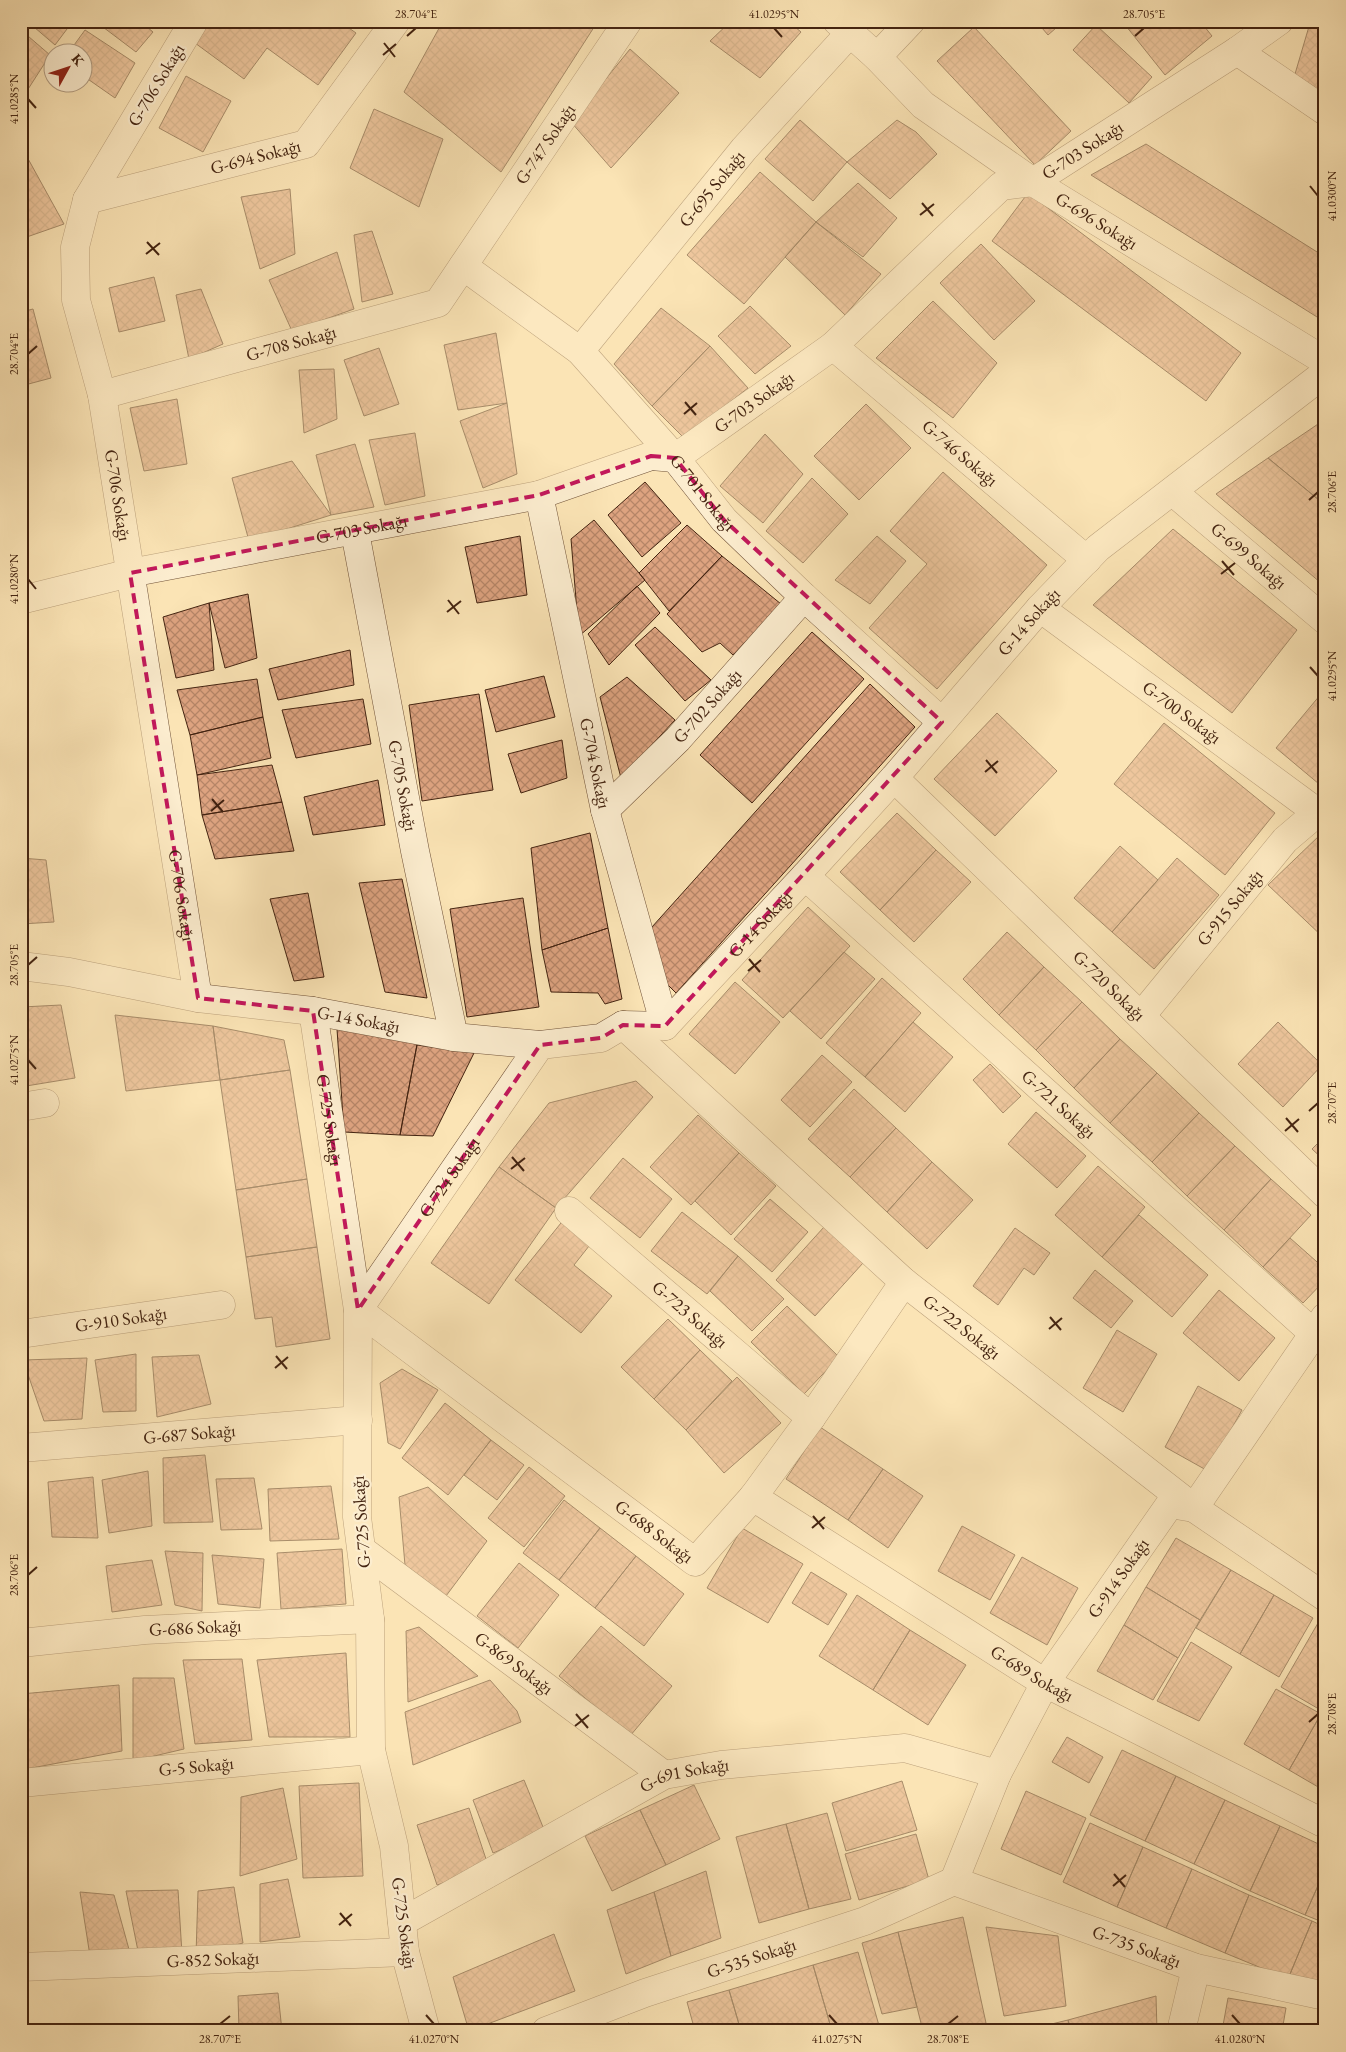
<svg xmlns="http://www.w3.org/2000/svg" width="1346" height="2052" viewBox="0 0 1346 2052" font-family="'EB Garamond',serif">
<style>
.building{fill:url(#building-cross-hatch);stroke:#442411}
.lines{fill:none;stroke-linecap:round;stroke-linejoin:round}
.minor-casing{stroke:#72543a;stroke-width:29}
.tertiary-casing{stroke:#72543a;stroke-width:29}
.minor{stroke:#fcedcf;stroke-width:28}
.tertiary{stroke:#fcedcf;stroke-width:28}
.marked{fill:none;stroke:#c2185b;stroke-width:4;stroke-dasharray:10 6;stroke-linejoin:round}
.ticks{fill:none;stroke:#442411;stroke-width:2}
.labels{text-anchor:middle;stroke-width:4.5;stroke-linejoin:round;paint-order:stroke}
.street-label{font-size:18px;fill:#442411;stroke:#fcedcf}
.neatline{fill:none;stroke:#442411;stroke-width:2}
.ticks-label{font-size:12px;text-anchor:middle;fill:#442411}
</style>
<defs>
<pattern id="building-cross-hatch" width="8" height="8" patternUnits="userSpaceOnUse" patternTransform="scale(1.25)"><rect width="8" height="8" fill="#dda380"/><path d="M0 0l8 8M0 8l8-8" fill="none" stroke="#b58567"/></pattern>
</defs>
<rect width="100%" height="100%" fill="#fbe4b5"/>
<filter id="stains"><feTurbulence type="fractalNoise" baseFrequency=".004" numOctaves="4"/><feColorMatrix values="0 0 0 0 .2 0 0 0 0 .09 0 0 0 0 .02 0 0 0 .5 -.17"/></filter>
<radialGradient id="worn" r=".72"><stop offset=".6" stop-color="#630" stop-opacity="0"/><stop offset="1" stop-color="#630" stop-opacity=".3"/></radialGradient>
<path class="building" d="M27,21H73L55,45Z
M95,21H140L153,32L136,52Z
M211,21H339L356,33L318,85L267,48L244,79L195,43Z
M443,21H598L501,172L404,92Z
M731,21H788L801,32L760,78L710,41Z
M1036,21H1064L1048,35Z
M1122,21H1200L1212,36L1165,75Z
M1310,23L1325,34V99L1295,74Z
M1096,25L1152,77L1129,103L1073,50Z
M974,27L1071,131L1035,165L937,61Z
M21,30L50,55L23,97L21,95Z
M85,30L135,63L115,98L82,75V52H69Z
M630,49L679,93L611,168L571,122Z
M186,76L231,101L203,152L159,128Z
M374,109L443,139L419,207L350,168Z
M800,120L847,162L813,201L765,159Z
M897,120L916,132L937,154L890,199L847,162Z
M1146,144L1325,257V322L1091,175Z
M21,146L64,224L21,239Z
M760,172L816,222L744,304L687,255Z
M858,183L897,218L863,257L816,222Z
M290,189L295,254L260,269L241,197Z
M1028,193L1241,353L1206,401L992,241Z
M816,222L881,274L845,315L785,257Z
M372,231L393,294L362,302L354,235Z
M981,244L1035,301L994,340L940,283Z
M337,252L354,309L292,331L269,280Z
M154,277L165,321L119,332L109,288Z
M201,289L223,344L189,359L176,295Z
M933,301L997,363L953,418L876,358Z
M750,306L791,346L755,374L718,336Z
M661,308L710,346L652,406L614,364Z
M33,309L51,378L21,386V312Z
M496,333L507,403L458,410L444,345Z
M710,346L748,388L684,438L652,406Z
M379,348L399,404L364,416L344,360Z
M334,369L337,419L304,433L299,370Z
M177,399L187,464L144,471L130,408Z
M507,403L517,474L483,488L460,421Z
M866,404L911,448L859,500L814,456Z
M1321,422L1325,425V505L1268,458Z
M415,433L425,496L385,505L369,440Z
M765,434L803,474L763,523L720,486Z
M355,444L374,507L331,515L316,455Z
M1268,458L1325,505V579L1321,583L1216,494Z
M292,461L331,515L249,541L232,478Z
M943,472L1047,565L937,689L869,628L927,564L890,531Z
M812,478L848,514L803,563L766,531Z
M645,482L681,523L642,557L608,515Z
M594,520L645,580L579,636L571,539Z
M687,525L722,556L669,611L639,573Z
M1173,529L1297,630L1232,713L1093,605Z
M520,536L527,595L477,603L465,547Z
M877,536L906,561L870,604L835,580Z
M722,556L781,604L733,655L720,643L702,652L667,614Z
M21,564L28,585L21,586Z
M637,586L660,613L609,665L588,634Z
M248,594L257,658L225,668L209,603Z
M209,603L214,670L176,678L163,617Z
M655,627L711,680L685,701L635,645Z
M812,632L864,679L752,803L700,755Z
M350,650L354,685L278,700L269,669Z
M544,676L555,717L496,732L485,690Z
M627,677L675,720L621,778L600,697Z
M257,679L263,717L190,735L177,690Z
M870,684L915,727L676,993L652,969L643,937Z
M479,694L493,790L422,801L409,705Z
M1321,694L1325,698V789L1276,748Z
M363,699L371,744L296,758L282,710Z
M997,713L1057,771L995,836L934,779Z
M263,717L271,758L197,775L190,735Z
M1164,723L1275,813L1225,875L1114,784Z
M562,740L567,778L521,793L508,754Z
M272,765L282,802L202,815L197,775Z
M378,780L385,825L313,835L304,797Z
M282,802L294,851L215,859L202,815Z
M897,813L936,850L880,910L840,872Z
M590,833L608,928L542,950L531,848Z
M1321,834L1325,837V939L1268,885Z
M1120,846L1158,880L1112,932L1074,898Z
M936,850L971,882L914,942L880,910Z
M21,858L46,860L54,922L21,924Z
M1177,858L1219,895L1154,969L1112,932Z
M402,879L427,998L385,992L359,883Z
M308,893L324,977L294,981L270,899Z
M523,898L539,1007L467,1017L450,909Z
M808,907L850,946L783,1018L742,980Z
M608,928L622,999L605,1004L598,993L551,992L542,950Z
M1007,932L1044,967L999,1015L963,979Z
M844,952L875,979L821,1039L790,1011Z
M1044,967L1082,1002L1036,1050L999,1015Z
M882,978L921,1013L865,1077L826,1043Z
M735,982L780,1022L735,1074L689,1034Z
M1082,1002L1120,1039L1074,1088L1036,1050Z
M61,1005L75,1078L26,1086L22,1007Z
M115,1015L213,1026L220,1080L126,1091Z
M913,1022L953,1057L905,1112L865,1077Z
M1278,1022L1322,1065L1283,1107L1238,1064Z
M213,1026L284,1040L290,1070L220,1080Z
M337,1029L418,1039L400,1135L344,1132Z
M1120,1039L1157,1073L1110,1123L1074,1088Z
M417,1045L474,1053L433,1136L400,1135Z
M822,1055L852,1082L810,1127L781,1100Z
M990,1064L1021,1096L1003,1113L973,1080Z
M290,1070L307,1179L236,1190L220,1080Z
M1157,1073L1199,1113L1152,1162L1110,1123Z
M636,1081L653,1097L556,1208L499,1167L549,1103Z
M854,1089L896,1128L850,1177L808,1139Z
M1036,1112L1086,1156L1057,1188L1008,1144Z
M1199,1113L1235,1146L1187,1196L1152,1162Z
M698,1115L739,1153L691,1205L650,1167Z
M896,1128L932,1162L887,1212L850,1177Z
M1325,1136V1161L1312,1149Z
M1235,1146L1271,1179L1224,1230L1187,1196Z
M739,1153L776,1186L731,1235L695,1201Z
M623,1158L672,1199L640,1238L590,1198Z
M932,1162L973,1200L927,1249L887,1212Z
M1098,1166L1145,1207L1102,1257L1055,1215Z
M499,1167L556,1208L489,1304L431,1263Z
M307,1179L317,1247L246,1257L236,1190Z
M1271,1179L1311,1215L1263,1267L1224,1230Z
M770,1199L808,1232L772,1272L734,1239Z
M682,1212L738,1256L707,1294L651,1251Z
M1139,1215L1208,1275L1172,1317L1102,1257Z
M565,1218L593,1241L574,1265L612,1296L581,1333L515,1280Z
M824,1227L863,1263L815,1316L776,1280Z
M1015,1228L1050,1253L1034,1275L1024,1268L998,1305L973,1286Z
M1290,1238L1325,1269V1280L1303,1303L1263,1267Z
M317,1247L330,1339L276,1347L272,1317L255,1319L246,1257Z
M738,1256L784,1299L752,1331L710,1291Z
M1095,1270L1133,1301L1111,1328L1073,1298Z
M1219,1290L1275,1338L1239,1381L1183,1333Z
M787,1306L839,1357L804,1394L751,1342Z
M668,1319L700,1350L654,1399L621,1367Z
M1117,1330L1157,1354L1123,1412L1083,1388Z
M700,1350L732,1381L686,1430L654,1399Z
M136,1354V1411L103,1412L95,1360Z
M199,1355L211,1404L157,1417L152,1357Z
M87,1358L82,1419L44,1421L23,1360Z
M402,1369L438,1390L400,1449L388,1443L380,1383Z
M737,1377L781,1423L724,1473L686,1430Z
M1198,1386L1242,1410L1208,1471L1165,1447Z
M445,1403L491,1440L448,1495L402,1458Z
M820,1427L883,1469L848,1520L786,1479Z
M491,1440L524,1465L497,1500L464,1475Z
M205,1455L213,1522L164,1523L163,1458Z
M529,1467L565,1496L524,1547L488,1518Z
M883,1469L923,1496L888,1548L848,1520Z
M148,1471L152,1526L109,1533L102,1480Z
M93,1477L98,1538L52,1537L48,1482Z
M254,1478L262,1529L221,1530L216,1479Z
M331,1486L339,1539L270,1541L268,1489Z
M428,1487L487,1541L446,1596L405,1565L399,1497Z
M564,1500L600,1528L559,1580L523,1553Z
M962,1526L1015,1555L990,1600L938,1571Z
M600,1528L636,1556L595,1608L559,1580Z
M742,1528L803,1564L768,1623L707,1588Z
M1176,1538L1231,1570L1200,1620L1146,1587Z
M342,1549L346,1604L281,1609L277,1553Z
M165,1551L203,1553L202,1611L175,1605Z
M212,1555L264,1559L260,1608L218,1604Z
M636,1556L684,1594L644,1646L595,1608Z
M1022,1557L1078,1588L1047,1645L990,1613Z
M152,1560L162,1605L112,1612L106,1566Z
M519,1563L559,1595L518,1648L477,1616Z
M1231,1570L1274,1595L1240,1654L1196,1628Z
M811,1572L847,1594L828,1625L792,1603Z
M1146,1587L1200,1620L1178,1658L1124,1625Z
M857,1595L910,1630L873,1690L819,1656Z
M1274,1595L1313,1618L1279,1677L1240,1654Z
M1318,1623L1325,1627L1324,1712L1281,1687Z
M1124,1625L1178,1658L1153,1700L1097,1671Z
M601,1626L672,1686L630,1736L559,1676Z
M419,1627L478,1676L408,1702L406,1631Z
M910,1630L966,1665L928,1725L873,1690Z
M1191,1642L1232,1667L1199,1721L1157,1701Z
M346,1653L350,1737H269L257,1660Z
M242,1659L252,1740L195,1744L183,1660Z
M133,1678H174L184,1749L133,1761Z
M490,1680L517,1711L521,1722L413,1765L405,1712Z
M119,1685L122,1751L21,1770V1694Z
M1276,1689L1321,1714L1289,1770L1244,1744Z
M1321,1714L1325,1717V1791L1289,1770Z
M1067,1737L1103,1757L1089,1783L1052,1762Z
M1122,1750L1176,1776L1145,1841L1090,1815Z
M1176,1776L1225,1800L1194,1864L1145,1841Z
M524,1780L545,1832L493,1853L473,1800Z
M902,1781L917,1830L846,1851L832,1803Z
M359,1783L363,1876L303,1878L299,1786Z
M694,1785L720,1839L666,1865L640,1810Z
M283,1788L297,1859L240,1876L241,1797Z
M1026,1791L1086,1818L1061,1875L1001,1849Z
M1225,1800L1280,1826L1250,1891L1194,1864Z
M469,1808L489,1868L437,1885L417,1825Z
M640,1810L666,1865L612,1891L585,1836Z
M827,1813L851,1899L809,1909L786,1824Z
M1090,1823L1143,1847L1117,1907L1063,1882Z
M786,1824L809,1909L759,1923L736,1837Z
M1280,1826L1325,1847V1870L1305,1915L1250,1891Z
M916,1834L929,1880L859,1900L845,1854Z
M1143,1847L1192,1869L1166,1928L1117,1907Z
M1192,1869L1249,1895L1225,1953L1166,1928Z
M1325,1870V1923L1305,1915Z
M706,1871L721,1938L671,1956L654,1892Z
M288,1879L300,1937L260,1942V1884Z
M234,1887L243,1943L196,1955L198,1891Z
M178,1890L182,1954L139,1956L126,1891Z
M80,1892L114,1895L130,1953L90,1956Z
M654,1892L671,1956L626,1974L607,1910Z
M1249,1895L1312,1921L1288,1979L1225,1953Z
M963,1917L986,2023L953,2031H923L898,1932Z
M1312,1921L1325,1927V1988L1288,1979Z
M986,1927L1058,1936L1066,2006L1004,2016Z
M898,1932L917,2007L882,2014L862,1943Z
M554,1934L575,1991L469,2031L453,1977Z
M858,1952L880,2029L872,2031H832L813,1965Z
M813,1965L832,2031H741L729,1990Z
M729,1990L741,2031H695L687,2002Z
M278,1993L282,2031H239L238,1996Z
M1156,1996L1157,2031H1071L1068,2020Z
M1228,1998L1286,2008L1282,2031H1222Z
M1068,2020L1071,2031L1027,2030Z
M629,2023L633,2031H608Z"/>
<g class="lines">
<defs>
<g id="minor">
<path id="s1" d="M194,21L87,200L75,247L76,300L102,395L198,998"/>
<path id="s2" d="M837,21L877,57L923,105L1033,182L1325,361"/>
<path d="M1237,51L1325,111"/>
<path d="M877,57L911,21"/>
<path id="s3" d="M87,200L306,144L396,21"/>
<path id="s4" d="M463,266L580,351L675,458L724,520L804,597L942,722"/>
<path id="s5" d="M833,346L1087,560"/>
<path id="s6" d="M580,351L744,149L850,33"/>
<path id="s7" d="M102,395L438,303L628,21"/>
<path id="s8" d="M1173,492L1325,620"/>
<path id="s9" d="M539,495L605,810L665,1026"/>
<path id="s10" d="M355,532L415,851L454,1037"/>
<path id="s11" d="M21,600L130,573L539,495L651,456L675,458L833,346L1001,186L1033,182L1237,51L1279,21"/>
<path id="s12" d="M1040,608L1325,818"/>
<path id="s13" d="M894,778L1325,1194"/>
<path id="s14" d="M605,810L678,739L804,597"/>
<path id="s15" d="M805,876L1312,1332"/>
<path id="s16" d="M21,966L69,972L198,998L313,1011L454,1037L540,1045"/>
<path id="s17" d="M313,1011L358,1310L695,1562L753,1497L811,1418L904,1282"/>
<path id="s18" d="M1141,1016L1285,840L1325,806"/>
<path id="s19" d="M623,1025L904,1282L1194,1508L1325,1597"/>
<path d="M21,1107L45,1103"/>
<path id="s20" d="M569,1211L811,1418"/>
<path id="s21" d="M21,1334L221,1305"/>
<path id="s22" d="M21,1448L358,1420"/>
<path id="s23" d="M753,1497L1045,1683L1325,1824"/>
<path id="s24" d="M363,1551L664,1775"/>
<path id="s25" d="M21,1643L145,1630L370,1619"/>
<path id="s26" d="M954,1881L997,1774L1045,1683L1170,1504L1194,1508L1325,1317"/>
<path id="s27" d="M954,1881L1196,1968L1325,1996"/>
<path id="s28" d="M402,1922L664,1775L721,1765L905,1748L997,1774"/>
<path id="s29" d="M21,1967L405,1952"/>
<path id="s30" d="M546,2031L645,1993L865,1921L954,1881"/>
<path d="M1181,2031L1196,1968"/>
</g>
<g id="tertiary">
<path id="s31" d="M21,1783L371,1750"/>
<path id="s32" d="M426,2031L405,1952L394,1846L371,1750L370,1619L357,1517L358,1310L540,1045L601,1038L623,1025L665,1026L805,876L894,778L1040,608L1098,548L1325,373"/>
</g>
</defs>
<use href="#minor" class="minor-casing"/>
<use href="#tertiary" class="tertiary-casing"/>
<use href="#minor" class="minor"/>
<use href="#tertiary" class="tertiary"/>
</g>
<path d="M0 0H1346V2052H0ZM651,456L675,458L724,520L942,722L665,1026L623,1025L601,1038L540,1045L358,1310L313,1011L198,998L130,573L539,495Z" fill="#fbe4b5" fill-opacity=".55" fill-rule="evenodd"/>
<path class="marked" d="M651,456L675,458L724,520L942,722L665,1026L623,1025L601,1038L540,1045L358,1310L313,1011L198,998L130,573L539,495Z"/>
<path class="ticks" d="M774,28L782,37M407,36L416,28M1135,36L1144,28M384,43L395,57M383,55L396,44M28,99L36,108M1310,186L1318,196M922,203L933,216M920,215L934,204M147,242L159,255M146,254L160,243M28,354L37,346M685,402L696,415M684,414L697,403M1309,500L1318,492M1222,561L1234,575M1221,574L1235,563M28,579L36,589M448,600L459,614M447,612L461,601M1310,667L1318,676M986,760L997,773M985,772L998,761M212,799L223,812M211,811L224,800M749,959L760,972M28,965L37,957M748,971L761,960M28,1060L36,1069M1309,1111L1318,1103M1286,1118L1298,1132M1285,1131L1299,1119M512,1157L524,1171M511,1169L525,1158M1050,1317L1061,1330M1049,1329L1062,1318M276,1356L287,1369M275,1368L288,1357M813,1516L824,1529M812,1528L825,1517M28,1575L37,1567M576,1714L588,1728M1309,1722L1318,1714M575,1726L589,1715M1114,1874L1125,1887M1113,1886L1126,1875M340,1913L351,1926M339,1925L352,1914M426,2015L434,2024M829,2015L837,2024M1232,2015L1240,2024M220,2024L230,2016M948,2024L958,2016"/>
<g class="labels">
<g class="street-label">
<text transform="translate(156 85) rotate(-59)" y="6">G-706 Sokağı</text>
<text dy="6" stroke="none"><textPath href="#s7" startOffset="540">G-747 Sokağı</textPath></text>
<text dy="6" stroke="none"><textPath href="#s11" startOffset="1188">G-703 Sokağı</textPath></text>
<text dy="6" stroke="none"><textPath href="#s3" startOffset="174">G-694 Sokağı</textPath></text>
<text dy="6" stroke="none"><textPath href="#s6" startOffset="209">G-695 Sokağı</textPath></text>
<text dy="6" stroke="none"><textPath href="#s2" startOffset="329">G-696 Sokağı</textPath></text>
<text dy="6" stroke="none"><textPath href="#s7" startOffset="196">G-708 Sokağı</textPath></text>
<text dy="6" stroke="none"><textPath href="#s11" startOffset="768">G-703 Sokağı</textPath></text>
<text dy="6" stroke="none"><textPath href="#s5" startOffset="166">G-746 Sokağı</textPath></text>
<text dy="6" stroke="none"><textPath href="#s4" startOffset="332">G-701 Sokağı</textPath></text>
<text dy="6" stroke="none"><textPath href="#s1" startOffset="510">G-706 Sokağı</textPath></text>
<text dy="6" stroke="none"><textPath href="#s11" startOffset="348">G-703 Sokağı</textPath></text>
<text dy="6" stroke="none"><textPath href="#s8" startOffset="99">G-699 Sokağı</textPath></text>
<text dy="6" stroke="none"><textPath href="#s32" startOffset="1722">G-14 Sokağı</textPath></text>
<text dy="6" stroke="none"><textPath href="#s14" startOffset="146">G-702 Sokağı</textPath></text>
<text dy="6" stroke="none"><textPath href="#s12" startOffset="176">G-700 Sokağı</textPath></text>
<text dy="6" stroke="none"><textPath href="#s9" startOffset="274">G-704 Sokağı</textPath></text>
<text dy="6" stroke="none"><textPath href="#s10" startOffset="258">G-705 Sokağı</textPath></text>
<text dy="6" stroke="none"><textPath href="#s1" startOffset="915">G-706 Sokağı</textPath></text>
<text dy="6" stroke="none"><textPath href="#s18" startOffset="140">G-915 Sokağı</textPath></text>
<text dy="6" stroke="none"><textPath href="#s32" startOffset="1318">G-14 Sokağı</textPath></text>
<text dy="6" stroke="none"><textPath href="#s13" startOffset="299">G-720 Sokağı</textPath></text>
<text dy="6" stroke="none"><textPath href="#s16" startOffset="342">G-14 Sokağı</textPath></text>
<text dy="6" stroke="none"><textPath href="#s15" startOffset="341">G-721 Sokağı</textPath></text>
<text dy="6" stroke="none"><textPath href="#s17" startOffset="110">G-725 Sokağı</textPath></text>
<text dy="6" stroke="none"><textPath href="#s32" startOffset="889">G-724 Sokağı</textPath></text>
<text dy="6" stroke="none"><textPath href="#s20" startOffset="159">G-723 Sokağı</textPath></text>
<text dy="6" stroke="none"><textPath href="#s21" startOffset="101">G-910 Sokağı</textPath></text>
<text dy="6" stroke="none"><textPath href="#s19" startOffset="454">G-722 Sokağı</textPath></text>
<text dy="6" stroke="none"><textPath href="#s22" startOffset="169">G-687 Sokağı</textPath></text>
<text transform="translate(361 1522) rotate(-94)" y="6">G-725 Sokağı</text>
<text dy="6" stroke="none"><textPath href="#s17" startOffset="672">G-688 Sokağı</textPath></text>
<text dy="6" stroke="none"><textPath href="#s26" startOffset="346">G-914 Sokağı</textPath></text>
<text dy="6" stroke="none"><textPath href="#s25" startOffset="175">G-686 Sokağı</textPath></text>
<text dy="6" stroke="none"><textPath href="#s24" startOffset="188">G-869 Sokağı</textPath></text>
<text dy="6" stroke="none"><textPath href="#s23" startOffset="330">G-689 Sokağı</textPath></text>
<text dy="6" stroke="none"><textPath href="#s31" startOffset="176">G-5 Sokağı</textPath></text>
<text dy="6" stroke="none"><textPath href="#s28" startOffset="320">G-691 Sokağı</textPath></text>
<text transform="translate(404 1923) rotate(82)" y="6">G-725 Sokağı</text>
<text dy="6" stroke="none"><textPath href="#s27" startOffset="194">G-735 Sokağı</textPath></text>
<text dy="6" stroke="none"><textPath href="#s30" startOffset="218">G-535 Sokağı</textPath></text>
<text dy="6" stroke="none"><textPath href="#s29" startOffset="192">G-852 Sokağı</textPath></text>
</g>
</g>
<rect width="1346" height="2052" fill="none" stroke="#fbe4b5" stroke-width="55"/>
<g transform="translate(68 68) rotate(50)"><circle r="24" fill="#fcedcf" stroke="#b29d83"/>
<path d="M0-4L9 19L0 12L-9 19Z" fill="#8f2418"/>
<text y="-8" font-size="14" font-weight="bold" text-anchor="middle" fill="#442411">K</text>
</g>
<rect x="28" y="28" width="1290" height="1996" class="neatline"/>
<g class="ticks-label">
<text x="416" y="18">28.704°E</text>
<text x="774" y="18">41.0295°N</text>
<text x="1144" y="18">28.705°E</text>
<text transform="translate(14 99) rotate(-90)" y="4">41.0285°N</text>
<text transform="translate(1332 196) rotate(-90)" y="4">41.0300°N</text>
<text transform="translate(14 354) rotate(-90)" y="4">28.704°E</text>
<text transform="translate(1332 492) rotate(-90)" y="4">28.706°E</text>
<text transform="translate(14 579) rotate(-90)" y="4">41.0280°N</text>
<text transform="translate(1332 676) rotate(-90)" y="4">41.0295°N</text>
<text transform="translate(14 965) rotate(-90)" y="4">28.705°E</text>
<text transform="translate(14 1060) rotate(-90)" y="4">41.0275°N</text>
<text transform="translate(1332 1103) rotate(-90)" y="4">28.707°E</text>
<text transform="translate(14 1575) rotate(-90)" y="4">28.706°E</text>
<text transform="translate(1332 1714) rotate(-90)" y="4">28.708°E</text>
<text x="220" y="2043">28.707°E</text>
<text x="434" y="2043">41.0270°N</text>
<text x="837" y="2043">41.0275°N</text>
<text x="948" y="2043">28.708°E</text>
<text x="1240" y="2043">41.0280°N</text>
</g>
<rect width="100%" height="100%" filter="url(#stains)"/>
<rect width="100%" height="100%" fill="url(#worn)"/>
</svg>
